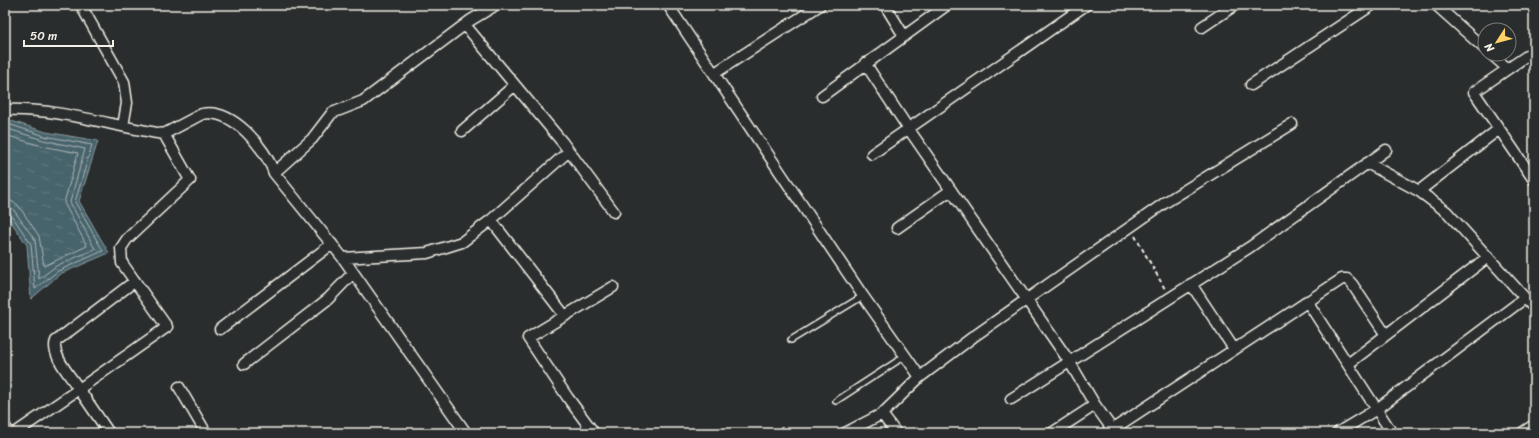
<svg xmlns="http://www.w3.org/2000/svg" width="1539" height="438" viewBox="0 0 1539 438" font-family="Sriracha,sans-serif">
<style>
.water{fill:url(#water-ripples);stroke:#8c9c9e}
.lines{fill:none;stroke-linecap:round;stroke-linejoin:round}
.shore{stroke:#afb8b6;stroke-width:1}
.lane-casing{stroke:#f4f1e8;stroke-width:8}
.street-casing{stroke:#f4f1e8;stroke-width:13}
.path{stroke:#f4f1e8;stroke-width:2;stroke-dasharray:4 3;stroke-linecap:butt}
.lane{stroke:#2a2d2e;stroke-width:5}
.street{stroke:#2a2d2e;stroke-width:10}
</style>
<defs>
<pattern id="water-ripples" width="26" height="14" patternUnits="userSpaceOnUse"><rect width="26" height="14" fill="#47636c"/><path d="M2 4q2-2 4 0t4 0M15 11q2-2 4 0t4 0" fill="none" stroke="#627a81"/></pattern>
</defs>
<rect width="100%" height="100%" fill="#2a2d2e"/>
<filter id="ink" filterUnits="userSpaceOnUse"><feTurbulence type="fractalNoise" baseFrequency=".025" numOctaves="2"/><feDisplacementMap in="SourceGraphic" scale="8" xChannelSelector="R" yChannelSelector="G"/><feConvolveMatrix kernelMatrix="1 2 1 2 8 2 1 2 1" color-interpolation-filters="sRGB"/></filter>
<g filter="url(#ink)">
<path class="water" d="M5,119L46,132L98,141L79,201L109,253L60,274L31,299L27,245L5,213Z"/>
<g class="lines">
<path class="shore" d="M5,123L45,136L92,145L75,202L103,251L58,271L35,289L31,244L10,213L5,211
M5,128L43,140L85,149L70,202L95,249L56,266L39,279L35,240L13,209L5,206
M5,135L42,146L78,153L64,203L87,246L44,266L39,236L18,205L11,201L5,200"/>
<defs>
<path id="lane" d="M791,340L863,296
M836,401L905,356"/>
<path id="street" d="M668,5L863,296L920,377L882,414L845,433
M885,5L904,36
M1436,5L1485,49
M83,9L124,82L127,103L123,126
M465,25L563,143L614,212
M1202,27L1235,5
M1534,51L1474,92L1534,180
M1491,54L1508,69
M865,63L908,128L1069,361L1095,405L1115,433
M715,73L820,5
M1251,85L1372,5
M822,96L947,5
M5,110C60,108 111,126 164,134L202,114C232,108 265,147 274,173L343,258L466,433
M462,131L515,85
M872,154L1086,5
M1367,163L1419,191L1447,212L1534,308
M274,173L312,139L332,113L363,101L471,20L496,5
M1419,191L1499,129
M491,220L565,316
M897,228L951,190
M343,258L427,253L462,242L491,220L569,151
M1191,284L1234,349
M1307,301L1392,433
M220,329L332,244
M244,364L328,299L353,273
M1348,364L1488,257
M920,377L973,337L1166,202L1292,124
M179,387L206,433
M1011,399L1250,247L1386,150
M882,414L896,433
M5,427L10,433
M15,433L79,389C72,378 50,354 56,341L135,281
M109,433L79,389L167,327L122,263L121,248L127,239L190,180L164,134
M594,433L568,398L528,338L613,287
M1052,433L1095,405
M1107,433L1342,279H1347L1352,284L1386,335
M1337,433L1377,409L1525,298
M1522,433L1534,425"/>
</defs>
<use href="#lane" class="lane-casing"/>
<use href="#street" class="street-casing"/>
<path class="path" d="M1135,236L1165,289"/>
<use href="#lane" class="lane"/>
<use href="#street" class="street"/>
</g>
</g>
<rect width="1539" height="438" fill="none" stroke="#2a2d2e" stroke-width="20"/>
<rect x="10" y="10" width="1519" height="418" fill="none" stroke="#f4f1e8" stroke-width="1.5" filter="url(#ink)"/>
<g transform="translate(1497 42) rotate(234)"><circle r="19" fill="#2a2d2e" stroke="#7b7b78"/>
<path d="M0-3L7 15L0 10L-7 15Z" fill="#ffd166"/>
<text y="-6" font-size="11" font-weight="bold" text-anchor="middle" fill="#f4f1e8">N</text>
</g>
<path d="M24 40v6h89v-6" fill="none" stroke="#f4f1e8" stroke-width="2"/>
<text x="30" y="40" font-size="12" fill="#f4f1e8" stroke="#2a2d2e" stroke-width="3" paint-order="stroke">50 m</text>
</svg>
